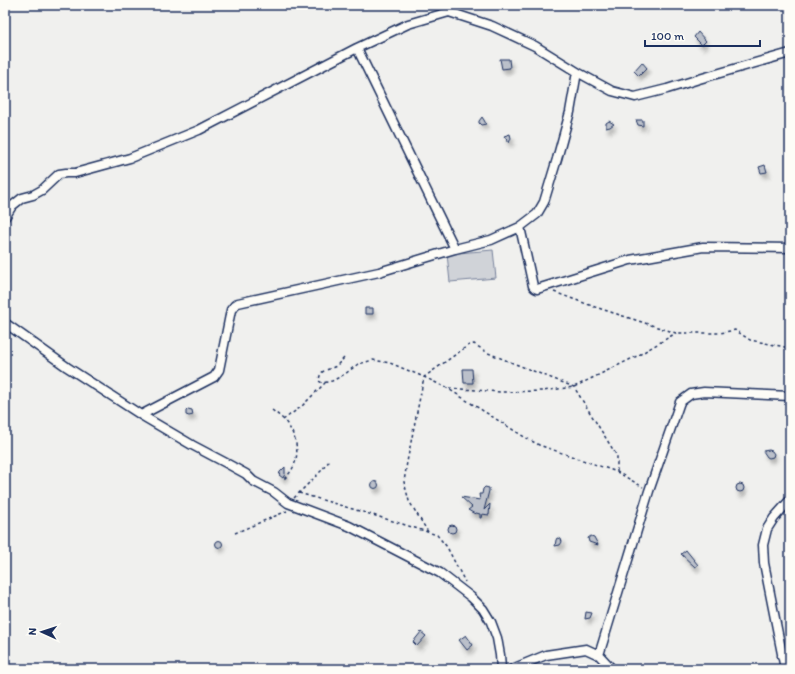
<svg xmlns="http://www.w3.org/2000/svg" width="795" height="674" viewBox="0 0 795 674" font-family="Itim,sans-serif">
<style>
.green{fill:#d0d3d8;stroke:#76819b}
.lines{fill:none;stroke-linecap:round;stroke-linejoin:round}
.stream{stroke:#6f7b97;stroke-width:2.5}
.building{fill:#bbc0ca;stroke:#1b2f5e;filter:url(#shadow)}
.street-casing{stroke:#1b2f5e;stroke-width:11}
.path{stroke:#1b2f5e;stroke-width:1.5;stroke-dasharray:3 3;stroke-linecap:butt}
.street{stroke:#fdfcf7;stroke-width:8}
</style>
<defs>
<filter id="shadow"><feDropShadow dx="2.5" dy="4.5" stdDeviation="2" flood-color="#0004"/></filter>
</defs>
<rect width="100%" height="100%" fill="#f0f0ee"/>
<filter id="ink" filterUnits="userSpaceOnUse"><feTurbulence type="fractalNoise" baseFrequency=".025" numOctaves="2"/><feDisplacementMap in="SourceGraphic" scale="8" xChannelSelector="R" yChannelSelector="G"/><feConvolveMatrix kernelMatrix="1 2 1 2 8 2 1 2 1" color-interpolation-filters="sRGB"/></filter>
<g filter="url(#ink)">
<path class="green" d="M493,250L496,278L450,282L447,254Z"/>
<g class="lines">
<path class="stream" d="M228,669L230,667"/>
</g>
<path class="building" d="M698,32L706,41L702,45L694,37Z
M500,59H509L510,68L502,69Z
M642,62L647,68L639,76L634,71Z
M482,117L484,120L486,124L481,125L479,123V121Z
M636,120H643V126L638,125Z
M609,121L614,124L610,127L606,128V123Z
M510,134L511,138L509,143L504,136Z
M765,165L767,172L761,173L759,167Z
M365,308H373V314H365Z
M463,369H472L473,383H464Z
M188,409L192,410L193,415L189,416L186,415V411Z
M769,450L772,451L774,454L773,457L769,458L767,457L763,451Z
M285,467V474L283,478L279,475L280,472Z
M371.5 485a3.5 3.5 0 1 1 7 0a3.5 3.5 0 1 1-7 0Z
M736 488a4 4 0 1 1 8 0a4 4 0 1 1-8 0Z
M485,487L489,488V491L484,510L490,504L489,515L482,514L481,518H480V514L476,513L475,514L468,510L472,507L461,497L480,500L479,494H482L483,489Z
M448 529a4 4 0 1 1 8 0a4 4 0 1 1-8 0Z
M591,536L594,537L598,545L589,542L588,538Z
M557,538L561,539L562,542L560,545L555,546L556,540Z
M215.5 544a3.5 3.5 0 1 1 7 0a3.5 3.5 0 1 1-7 0Z
M686,550L698,565L695,567L681,554Z
M586,612L592,613L590,618L585,619Z
M421,632L426,636L417,646L413,642Z
M466,635L473,645L467,650L459,640Z"/>
<g class="lines">
<defs>
<path id="street" d="M357,48L455,249
M5,217L12,206L22,198L33,195L42,190L59,174L66,173H75L130,158L199,130L357,48L408,24L449,12L492,26L535,46L577,72L612,91L635,97L667,89L699,79L790,53
M520,227L533,286L535,288L537,289L630,260L703,247L790,248
M5,323L67,367L141,415L192,445L226,463L246,474L253,481L274,492L288,503L349,526L440,573L471,597L483,609L491,622L497,638L500,655L501,669
M141,415L214,377L219,370L231,310L235,305L238,303L379,272L455,249L491,240L520,227L537,214L544,202L557,159L570,112L577,72
M599,655L649,491L680,402L691,394L704,392L790,396
M782,656L790,654
M512,669L546,655L586,649L599,655L612,669
M785,669L764,563L763,545L767,529L774,518L790,500"/>
</defs>
<use href="#street" class="street-casing"/>
<path class="path" d="M554,292L595,307L676,333H720L735,330L750,340L790,348
M344,358C341,361 338,365 334,367C326,371 320,369 319,381L322,383L332,381L345,374L358,364L373,360L390,363L424,377L447,388L526,438L539,445L617,472L643,487
M449,388L501,392L542,391L574,387L637,356L676,333
M272,410C276,413 280,416 284,420C299,438 303,462 284,479
M283,420L301,407L325,383
M299,493L396,522L437,535L447,547L465,582
M294,498L321,471L330,460
M428,532L409,501L404,482L407,462L424,377L469,345L474,344L488,353L518,365L574,387L617,456V472
M235,533L287,511"/>
<use href="#street" class="street"/>
</g>
</g>
<rect width="795" height="674" fill="none" stroke="#fdfcf7" stroke-width="20"/>
<rect x="10" y="10" width="775" height="654" fill="none" stroke="#1b2f5e" stroke-width="1.5" filter="url(#ink)"/>
<g transform="translate(42 632) rotate(273)" stroke="#fdfcf7" stroke-width="3" paint-order="stroke">
<path d="M0-3L7 15L0 10L-7 15Z" fill="#1b2f5e"/>
<text y="-6" font-size="11" font-weight="bold" text-anchor="middle" fill="#1b2f5e">N</text>
</g>
<path d="M645 40v6h115v-6" fill="none" stroke="#1b2f5e" stroke-width="2"/>
<text x="651" y="40" font-size="12" fill="#1b2f5e" stroke="#fdfcf7" stroke-width="3" paint-order="stroke">100 m</text>
</svg>
